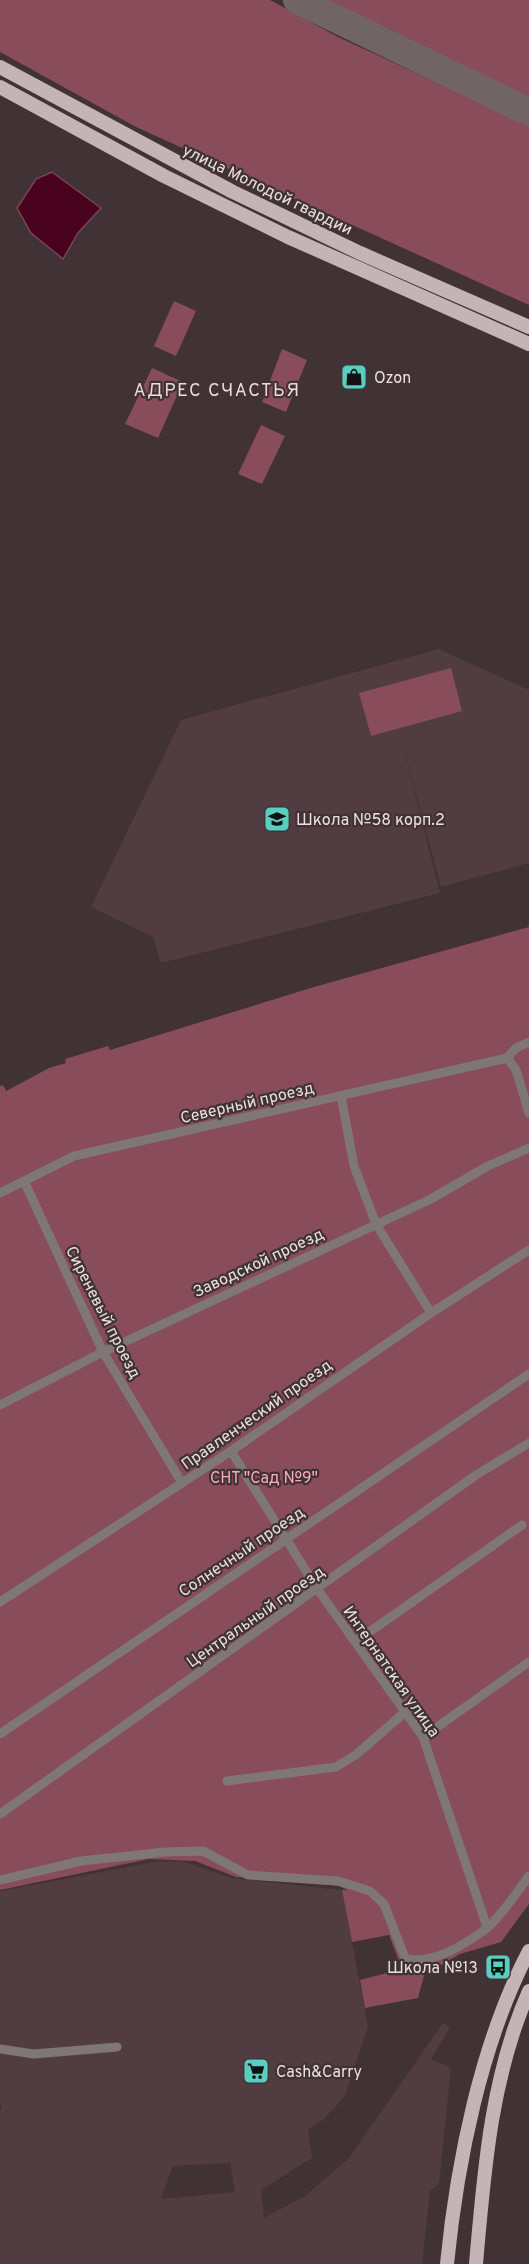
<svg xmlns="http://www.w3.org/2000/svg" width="529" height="2264" viewBox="0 0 529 2264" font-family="Overpass,sans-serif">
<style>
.built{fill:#513c41;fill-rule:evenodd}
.green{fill:#894c5b}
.water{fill:#49021e;stroke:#794559;stroke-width:1.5}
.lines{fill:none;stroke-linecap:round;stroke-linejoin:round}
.taxiway{stroke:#716466;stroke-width:28}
.minor{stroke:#7e7677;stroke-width:9}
.primary{stroke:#c4b4b7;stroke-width:14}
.labels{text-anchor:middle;stroke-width:4.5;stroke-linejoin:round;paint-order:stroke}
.street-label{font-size:16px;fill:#eae0e2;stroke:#413235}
.poi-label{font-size:16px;fill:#eae0e2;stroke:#413235;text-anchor:start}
.park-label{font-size:16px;fill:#fbacbd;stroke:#413235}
.neighbourhood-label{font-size:18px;letter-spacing:1.5px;fill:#eedbdf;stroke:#413235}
</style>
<rect width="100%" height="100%" fill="#413235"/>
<path class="built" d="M439,649L529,690V863L441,887L403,745L440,893L161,963L153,937L91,907L181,720Z
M160,1861L185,1862L231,1878L342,1890L368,2027L345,2096L325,2118L308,2130L312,2158L261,2190L264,2218L305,2196L349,2158L443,2023L450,2027L431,2059L451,2068L439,2183L430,2191L422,2264H0V2110L2,2109L0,2101V1891ZM230,2163L235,2192L161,2199L173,2166Z"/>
<path class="green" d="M0,0H270L338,37L529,125V305L136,127L0,52Z
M319,0H529V103Z
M174,301L196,311L176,356L154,346Z
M282,349L307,360L286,412L262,402Z
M152,368L183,382L158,438L125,424Z
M261,425L285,436L262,484L238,474Z
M451,668L462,711L371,736L359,693Z
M529,927V1904L501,1942L460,1954L433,1970L426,1968L418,1998L365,2008L360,1980L402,1969L389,1935L352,1942L342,1890H347L339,1886L236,1877L195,1861L149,1859L0,1890V1086L3,1085L6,1091L10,1089L49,1068L66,1063L65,1059L108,1046L110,1050L314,987Z"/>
<path class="water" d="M52,172L101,208L78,233L63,259L31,233L17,208L36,179Z"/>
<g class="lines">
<path class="taxiway" d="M297,0L529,112"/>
<path class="minor" d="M507,1058L516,1070L529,1113
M507,1058L516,1048L529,1042
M341,1096L354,1166L376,1224L431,1313
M25,1183L103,1352L182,1483
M0,1193L74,1156L507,1058
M0,1405L103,1352L431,1199L488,1166L529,1148
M231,1451L318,1590L423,1737L487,1927
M0,1602L231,1451L431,1313L529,1250
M355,1642L522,1525
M0,1734L529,1374
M423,1737L529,1662
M227,1781L336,1767L357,1754L405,1712
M0,1814L476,1475L529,1443
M0,1880L81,1861L165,1852L203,1851L248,1875L338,1881L370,1891L384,1904L405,1958C431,1966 466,1944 487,1928C503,1914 516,1893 529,1876
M0,2049L34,2054L117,2047"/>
<path class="primary" d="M0,67L233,192L360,253L529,327
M0,87L164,176L288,237L529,344
M447,2264C457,2163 481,2042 529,1951
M476,2264C484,2171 491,2077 529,1991"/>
</g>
<defs>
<symbol id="shop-square" viewBox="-11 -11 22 22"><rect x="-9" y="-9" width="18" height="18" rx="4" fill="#58cec0" stroke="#413235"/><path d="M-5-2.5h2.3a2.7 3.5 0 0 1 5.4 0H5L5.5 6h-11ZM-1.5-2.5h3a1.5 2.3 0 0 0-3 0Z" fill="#111"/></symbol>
<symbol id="school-square" viewBox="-11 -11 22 22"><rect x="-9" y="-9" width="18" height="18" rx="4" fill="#58cec0" stroke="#413235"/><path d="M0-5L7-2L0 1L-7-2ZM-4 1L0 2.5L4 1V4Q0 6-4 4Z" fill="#111"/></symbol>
<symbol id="bus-square" viewBox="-11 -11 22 22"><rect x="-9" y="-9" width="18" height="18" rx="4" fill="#58cec0" stroke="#413235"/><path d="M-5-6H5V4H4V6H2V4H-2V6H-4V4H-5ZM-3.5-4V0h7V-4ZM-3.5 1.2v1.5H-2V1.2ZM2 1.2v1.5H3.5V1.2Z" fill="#111"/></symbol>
<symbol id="supermarket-square" viewBox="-11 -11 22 22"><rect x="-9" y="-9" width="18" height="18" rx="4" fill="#58cec0" stroke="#413235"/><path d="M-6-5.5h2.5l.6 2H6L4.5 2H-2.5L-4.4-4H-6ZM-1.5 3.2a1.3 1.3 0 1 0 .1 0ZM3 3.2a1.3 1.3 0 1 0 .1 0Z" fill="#111"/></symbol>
</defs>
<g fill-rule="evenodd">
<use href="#shop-square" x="339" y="362" width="30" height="30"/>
<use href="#school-square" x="262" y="804" width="30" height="30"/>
<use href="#bus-square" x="483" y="1952" width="30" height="30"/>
<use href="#supermarket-square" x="241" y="2056" width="30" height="30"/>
</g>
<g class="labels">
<g class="street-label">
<text transform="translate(268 189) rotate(26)" y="6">улица Молодой гвардии</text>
<text transform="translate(247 1102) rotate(-13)" y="6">Северный проезд</text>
<text transform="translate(258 1262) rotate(-25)" y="6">Заводской проезд</text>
<text transform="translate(104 1312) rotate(63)" y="6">Сиреневый проезд</text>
<text transform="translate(256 1414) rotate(-35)" y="6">Правленческий проезд</text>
<text transform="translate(241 1551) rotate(-34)" y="6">Солнечный проезд</text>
<text transform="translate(255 1616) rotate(-35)" y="6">Центральный проезд</text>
<text transform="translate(392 1671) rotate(55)" y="6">Интернатская улица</text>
</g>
<g class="poi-label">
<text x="374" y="383">Ozon</text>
<text x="296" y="825">Школа №58 корп.2</text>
<text x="478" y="1973" text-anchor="end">Школа №13</text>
<text x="276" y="2077">Cash&amp;Carry</text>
</g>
<g class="park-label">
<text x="264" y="1483">СНТ "Сад №9"</text>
</g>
<g class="neighbourhood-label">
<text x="217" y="396">АДРЕС СЧАСТЬЯ</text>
</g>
</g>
</svg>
